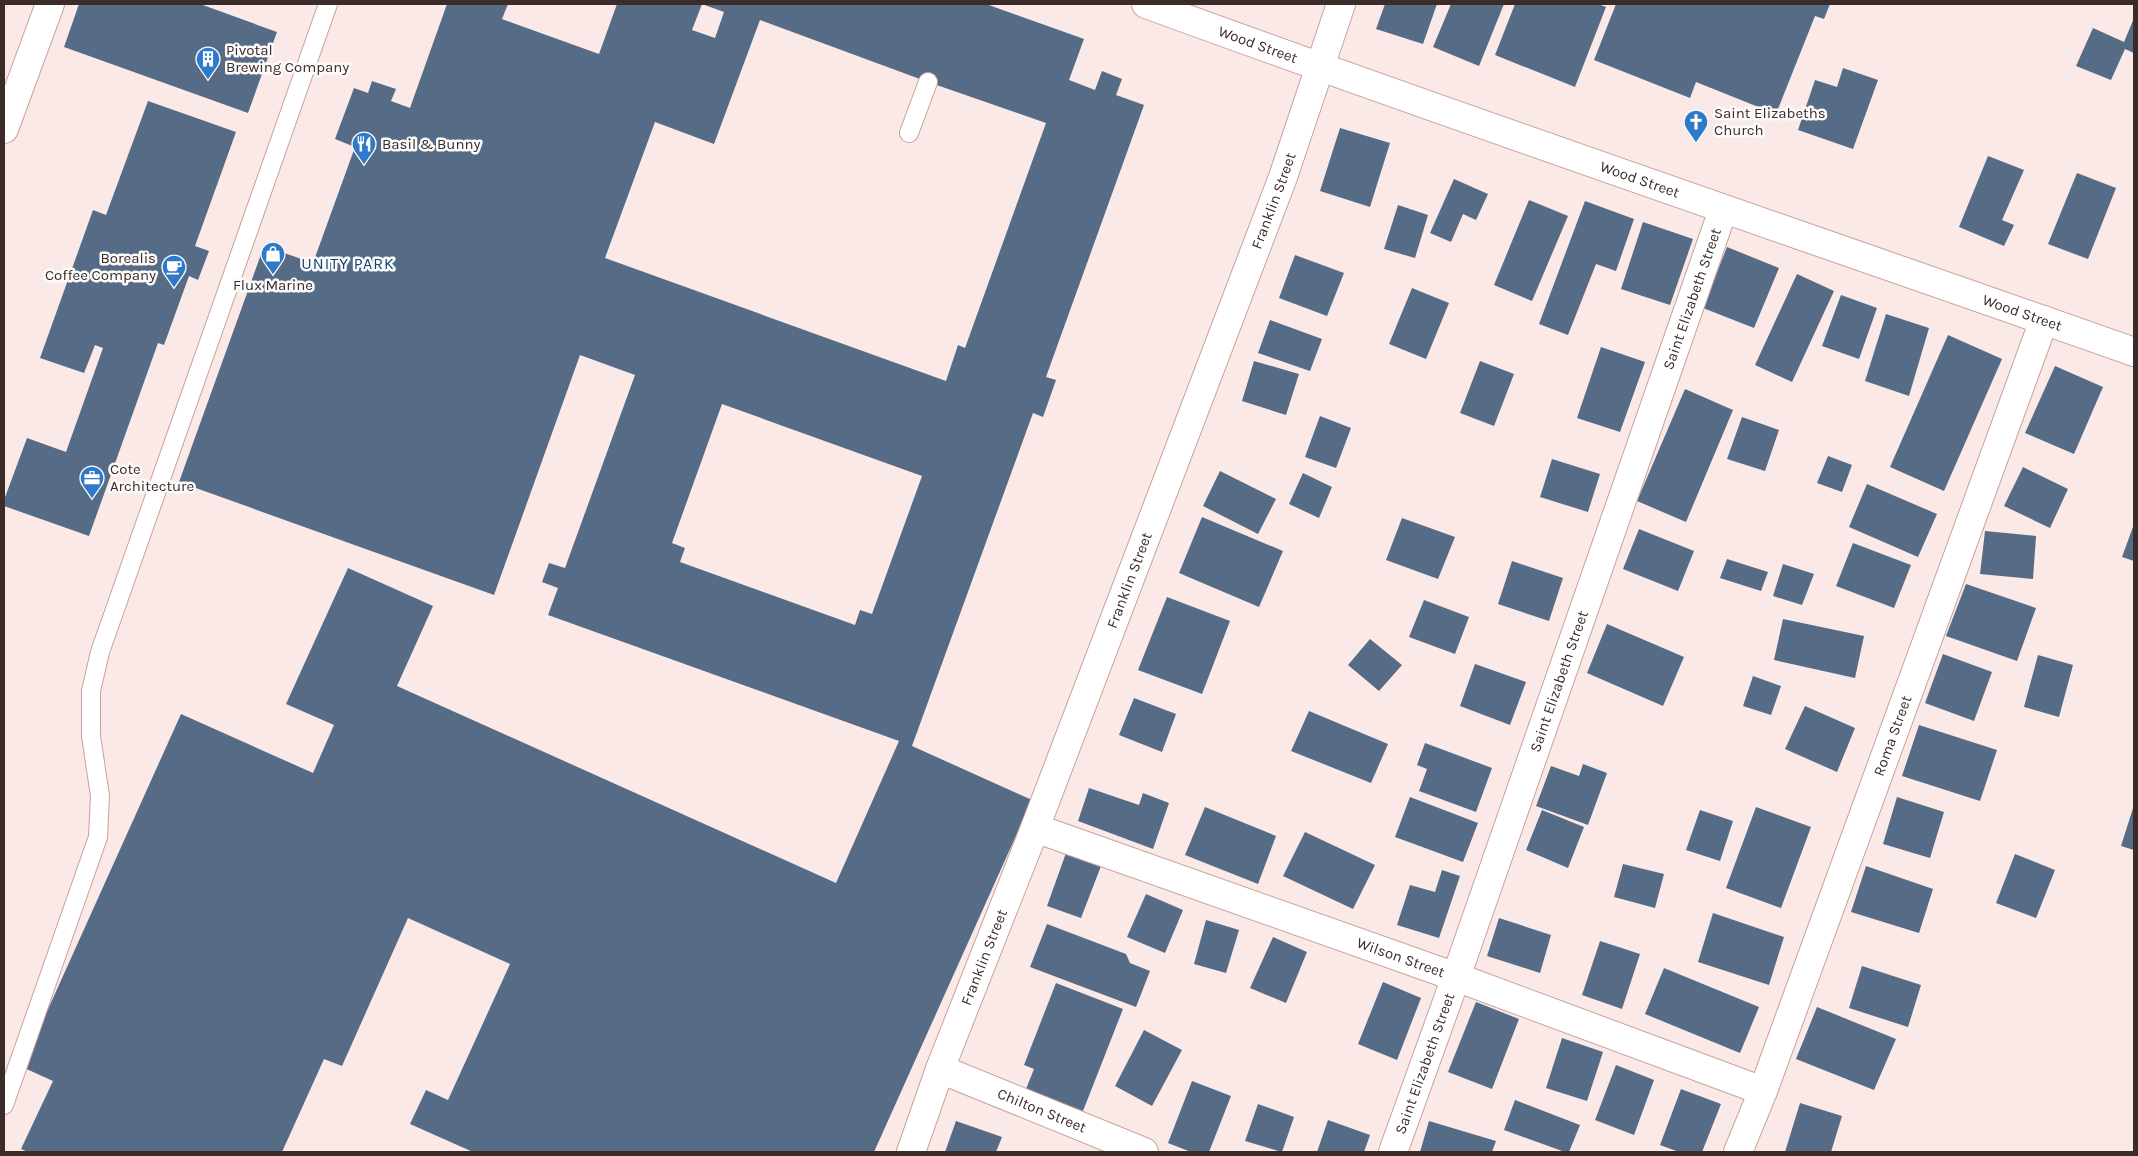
<svg xmlns="http://www.w3.org/2000/svg" width="2138" height="1156" viewBox="0 0 2138 1156" font-family="Karla,sans-serif">
<style>
.building{fill:#566c86;fill-rule:evenodd}
.lines{fill:none;stroke-linecap:round;stroke-linejoin:round}
.service-casing{stroke:#c9a19e;stroke-width:20}
.minor-casing{stroke:#c9a19e;stroke-width:30}
.tertiary-casing{stroke:#c9a19e;stroke-width:30}
.secondary-casing{stroke:#c9a19e;stroke-width:30}
.service{stroke:#fff;stroke-width:18}
.minor{stroke:#fff;stroke-width:28}
.tertiary{stroke:#fff;stroke-width:28}
.secondary{stroke:#fff;stroke-width:28}
.labels{text-anchor:middle;stroke-width:5;stroke-linejoin:round;paint-order:stroke}
.street-label{font-size:15px;fill:#3b2b29;stroke:#fbfbfb}
.poi-label{font-size:15px;fill:#3b2b29;stroke:#fbfbfb;text-anchor:start}
.neighbourhood-label{font-size:16px;letter-spacing:1px;fill:#124476;stroke:#fbfbfb}
</style>
<rect width="100%" height="100%" fill="#fbe9e7"/>
<path class="building" d="M79,4H200L277,32L248,113L64,47Z
M447,4H508L502,19L599,54L617,4H702L692,30L715,38L724,12L702,4H986L1084,39L1069,80L1095,90L1102,71L1122,79L1116,95L1144,105L1046,377L1056,380L1043,417L1033,413L912,746L1032,800L874,1152H473L410,1124L426,1090L448,1100L510,964L408,918L342,1066L324,1059L282,1152H28L21,1149L53,1081L22,1067L181,714L313,773L334,725L286,704L348,568L433,606L397,686L836,883L899,741L548,615L558,588L542,582L549,563L565,568L635,375L580,355L494,595L179,482L264,246L313,263L355,147L335,139L354,88L368,93L372,81L396,89L391,101L410,108ZM760,20L928,82L1046,123L965,348L958,345L946,381L605,258L655,122L714,144ZM722,404L922,476L872,614L860,610L855,625L680,562L685,548L672,543Z
M1385,4H1437L1423,44L1376,29Z
M1451,4H1504L1479,66L1433,47Z
M1515,4H1598L1606,7L1575,87L1495,55Z
M1616,4H1830L1824,19L1815,16L1776,114L1696,82L1690,98L1594,60Z
M2134,18V53L2125,49L2111,80L2076,66L2093,28L2124,42Z
M1843,68L1878,80L1853,149L1798,130L1815,80L1837,87Z
M148,101L236,132L195,246L209,251L198,280L189,276L164,345L158,343L89,536L4,506V500L27,438L66,452L103,348L95,345L84,373L40,358L93,210L106,215Z
M1340,128L1390,143L1370,207L1320,191Z
M1988,156L2024,170L2002,220L2014,225L2004,246L1959,227Z
M2077,173L2116,188L2088,259L2048,244Z
M1454,179L1488,194L1476,220L1463,214L1451,242L1430,233Z
M1529,200L1568,216L1532,301L1494,285Z
M1585,201L1634,219L1616,271L1596,264L1568,335L1539,324Z
M1398,205L1428,215L1415,258L1384,249Z
M1643,222L1693,239L1670,305L1621,289Z
M1727,247L1779,268L1754,328L1703,308Z
M1295,255L1344,273L1327,316L1279,298Z
M1797,274L1834,291L1792,382L1755,365Z
M1412,288L1449,303L1426,359L1389,344Z
M1841,295L1877,308L1859,359L1822,346Z
M1886,314L1929,328L1909,396L1865,381Z
M1270,320L1322,339L1310,371L1258,353Z
M1948,335L2002,359L1944,491L1890,467Z
M1601,347L1645,362L1620,432L1577,418Z
M1254,361L1299,374L1286,415L1242,401Z
M1480,361L1514,374L1494,426L1460,413Z
M2055,366L2103,387L2074,454L2025,433Z
M1685,389L1733,410L1686,522L1637,501Z
M1320,416L1351,428L1336,468L1305,457Z
M1742,417L1779,430L1765,471L1727,459Z
M1828,456L1852,465L1842,492L1817,483Z
M1552,459L1600,474L1588,512L1540,497Z
M2023,467L2068,489L2050,528L2004,506Z
M1220,471L1276,499L1258,534L1203,506Z
M1303,473L1332,487L1319,518L1289,504Z
M1867,484L1937,514L1918,557L1849,527Z
M1202,517L1283,551L1259,607L1179,573Z
M1402,518L1455,537L1438,579L1386,560Z
M2134,524V561L2122,557Z
M1639,529L1694,551L1678,591L1623,569Z
M1985,531L2036,536L2033,579L1980,574Z
M1853,543L1911,565L1894,608L1836,586Z
M1727,559L1768,572L1761,591L1720,578Z
M1512,561L1563,578L1549,621L1498,604Z
M1783,564L1814,574L1802,605L1773,596Z
M1966,584L2036,608L2017,661L1946,636Z
M1167,597L1230,621L1202,694L1138,670Z
M1424,600L1469,617L1455,654L1409,637Z
M1783,619L1864,636L1855,678L1774,660Z
M1607,624L1684,657L1663,706L1587,673Z
M1370,639L1402,665L1379,691L1348,665Z
M1943,654L1992,672L1974,721L1925,703Z
M2038,655L2073,665L2059,717L2024,707Z
M1475,664L1526,682L1510,725L1460,706Z
M1753,676L1781,686L1771,715L1743,706Z
M1134,698L1176,714L1162,752L1119,735Z
M1805,706L1855,728L1837,772L1785,749Z
M1309,711L1388,744L1371,783L1291,751Z
M1919,725L1997,750L1980,801L1902,776Z
M1425,743L1492,768L1476,812L1419,791L1427,769L1417,765Z
M1583,764L1607,773L1588,825L1536,806L1551,766L1579,776Z
M1089,788L1139,805L1143,793L1169,803L1153,849L1078,821Z
M1410,797L1478,823L1463,862L1395,837Z
M1897,797L1944,812L1930,858L1883,844Z
M2134,805V850L2121,846Z
M1205,807L1276,836L1258,884L1185,855Z
M1756,807L1811,827L1781,908L1726,888Z
M1542,810L1584,827L1568,868L1526,850Z
M1700,810L1733,821L1720,861L1686,850Z
M1305,832L1375,865L1353,909L1283,876Z
M1066,853L1101,866L1081,918L1047,906Z
M2015,854L2055,870L2036,918L1996,903Z
M1623,864L1664,874L1655,908L1614,897Z
M1866,866L1933,889L1919,933L1851,912Z
M1442,870L1460,876L1439,938L1397,925L1410,885L1435,892Z
M1146,894L1183,910L1165,953L1127,937Z
M1713,913L1784,937L1769,985L1698,962Z
M1499,918L1551,935L1540,973L1487,956Z
M1206,920L1239,930L1226,973L1194,964Z
M1047,924L1126,954L1130,963L1150,971L1136,1007L1030,967Z
M1273,937L1307,952L1286,1003L1250,988Z
M1600,941L1640,954L1622,1009L1582,995Z
M1862,966L1921,985L1908,1027L1849,1008Z
M1664,968L1759,1007L1740,1053L1645,1014Z
M1383,982L1421,998L1397,1060L1358,1044Z
M1056,983L1123,1009L1083,1111L1026,1089L1034,1069L1024,1065Z
M1476,1002L1519,1019L1492,1089L1448,1072Z
M1817,1007L1896,1039L1874,1090L1796,1059Z
M1144,1030L1182,1050L1152,1106L1115,1086Z
M1562,1038L1603,1052L1587,1101L1546,1088Z
M1616,1065L1654,1080L1634,1135L1595,1120Z
M1192,1081L1231,1096L1209,1152H1191L1168,1143Z
M1681,1089L1721,1104L1702,1152H1679L1660,1145Z
M1515,1100L1580,1125L1569,1152H1565L1504,1130Z
M1800,1103L1842,1116L1831,1152H1785Z
M1258,1104L1294,1117L1282,1152L1245,1141Z
M1328,1120L1370,1135L1364,1152H1317Z
M956,1121L1002,1137L996,1152H945Z
M1429,1121L1496,1141L1492,1152H1420Z"/>
<g class="lines">
<defs>
<path id="service" d="M909,133L928,82
M4,1105L98,837L100,796L91,736V691L100,652L328,4"/>
<g id="minor">
<path d="M4,129L50,4"/>
<path id="s1" d="M1035,828L1456,977L1763,1091"/>
<path id="s2" d="M940,1069L1144,1152"/>
<path id="s3" d="M1393,1152L1456,977L1723,210"/>
<path id="s4" d="M1738,1152L1763,1091L2044,320"/>
</g>
<g id="tertiary">
<path id="s5" d="M911,1152L940,1069L1035,828L1283,177L1341,4"/>
</g>
<g id="secondary">
<path id="s6" d="M1146,4C1474,124 1805,236 2134,352"/>
</g>
</defs>
<use href="#service" class="service-casing"/>
<use href="#minor" class="minor-casing"/>
<use href="#tertiary" class="tertiary-casing"/>
<use href="#secondary" class="secondary-casing"/>
<use href="#service" class="service"/>
<use href="#minor" class="minor"/>
<use href="#tertiary" class="tertiary"/>
<use href="#secondary" class="secondary"/>
</g>
<defs>
<symbol id="building-pin" viewBox="-11 -11 22 30"><path d="M0 17L-7.5 6A9.5 9.5 0 1 1 7.5 6Z" fill="#2c7ac9" stroke="#fbfbfb"/><path d="M-4-6H4V6H1V3H-1V6H-4ZM-2.5-4.3h1.7v1.8h-1.7ZM.8-4.3h1.7v1.8H.8ZM-2.5-1h1.7V.8h-1.7ZM.8-1h1.7V.8H.8Z" fill="#fff"/></symbol>
<symbol id="church-pin" viewBox="-11 -11 22 30"><path d="M0 17L-7.5 6A9.5 9.5 0 1 1 7.5 6Z" fill="#2c7ac9" stroke="#fbfbfb"/><path d="M-1.2-6h2.4v3.5h3.3v2.4h-3.3V6h-2.4V-.1h-3.3v-2.4h3.3Z" fill="#fff"/></symbol>
<symbol id="restaurant-pin" viewBox="-11 -11 22 30"><path d="M0 17L-7.5 6A9.5 9.5 0 1 1 7.5 6Z" fill="#2c7ac9" stroke="#fbfbfb"/><path d="M-5-6h1v4h1v-4h1v4h1v-4h1v5L-1.5 .5V6h-2V.5L-5-1ZM5-6V6H3V1.5H1.5Q1.5-4 5-6Z" fill="#fff"/></symbol>
<symbol id="shop-pin" viewBox="-11 -11 22 30"><path d="M0 17L-7.5 6A9.5 9.5 0 1 1 7.5 6Z" fill="#2c7ac9" stroke="#fbfbfb"/><path d="M-5-2.5h2.3a2.7 3.5 0 0 1 5.4 0H5L5.5 6h-11ZM-1.5-2.5h3a1.5 2.3 0 0 0-3 0Z" fill="#fff"/></symbol>
<symbol id="cafe-pin" viewBox="-11 -11 22 30"><path d="M0 17L-7.5 6A9.5 9.5 0 1 1 7.5 6Z" fill="#2c7ac9" stroke="#fbfbfb"/><path d="M-5.5-4.5H6V0H3Q3 3.5 0 3.5H-2.5Q-5.5 3.5-5.5 0ZM3-3.2v2h1.7v-2ZM-6 4.5H4V6H-6Z" fill="#fff"/></symbol>
<symbol id="office-pin" viewBox="-11 -11 22 30"><path d="M0 17L-7.5 6A9.5 9.5 0 1 1 7.5 6Z" fill="#2c7ac9" stroke="#fbfbfb"/><path d="M-6-3h4V-5.5h4V-3h4V5H-6ZM-1-4.5V-3h2v-1.5ZM-6 0V1H6V0Z" fill="#fff"/></symbol>
</defs>
<g fill-rule="evenodd">
<use href="#building-pin" x="194" y="45" width="28" height="38"/>
<use href="#church-pin" x="1682" y="108" width="28" height="38"/>
<use href="#restaurant-pin" x="350" y="130" width="28" height="38"/>
<use href="#shop-pin" x="259" y="240" width="28" height="38"/>
<use href="#cafe-pin" x="160" y="253" width="28" height="38"/>
<use href="#office-pin" x="78" y="464" width="28" height="38"/>
</g>
<g class="labels">
<g class="street-label">
<text dy="5" stroke="none"><textPath href="#s6" startOffset="119">Wood Street</textPath></text>
<text dy="5" stroke="none"><textPath href="#s6" startOffset="524">Wood Street</textPath></text>
<text dy="5" stroke="none"><textPath href="#s5" startOffset="1018">Franklin Street</textPath></text>
<text dy="5" stroke="none"><textPath href="#s3" startOffset="904">Saint Elizabeth Street</textPath></text>
<text dy="5" stroke="none"><textPath href="#s6" startOffset="929">Wood Street</textPath></text>
<text dy="5" stroke="none"><textPath href="#s5" startOffset="612">Franklin Street</textPath></text>
<text dy="5" stroke="none"><textPath href="#s3" startOffset="499">Saint Elizabeth Street</textPath></text>
<text dy="5" stroke="none"><textPath href="#s4" startOffset="444">Roma Street</textPath></text>
<text dy="5" stroke="none"><textPath href="#s5" startOffset="208">Franklin Street</textPath></text>
<text dy="5" stroke="none"><textPath href="#s1" startOffset="388">Wilson Street</textPath></text>
<text dy="5" stroke="none"><textPath href="#s3" startOffset="94">Saint Elizabeth Street</textPath></text>
<text dy="5" stroke="none"><textPath href="#s2" startOffset="110">Chilton Street</textPath></text>
</g>
<g class="poi-label">
<text x="226" y="55">Pivotal<tspan x="226" dy="17">Brewing Company</tspan></text>
<text x="1714" y="118">Saint Elizabeths<tspan x="1714" dy="17">Church</tspan></text>
<text x="382" y="149">Basil &amp; Bunny</text>
<text x="156" y="263" text-anchor="end">Borealis<tspan x="156" dy="17">Coffee Company</tspan></text>
<text x="273" y="290" text-anchor="middle">Flux Marine</text>
<text x="110" y="474">Cote<tspan x="110" dy="17">Architecture</tspan></text>
</g>
<g class="neighbourhood-label">
<text x="348" y="269">UNITY PARK</text>
</g>
</g>
<rect width="2138" height="1156" fill="none" stroke="#3b2b29" stroke-width="10"/>
</svg>
